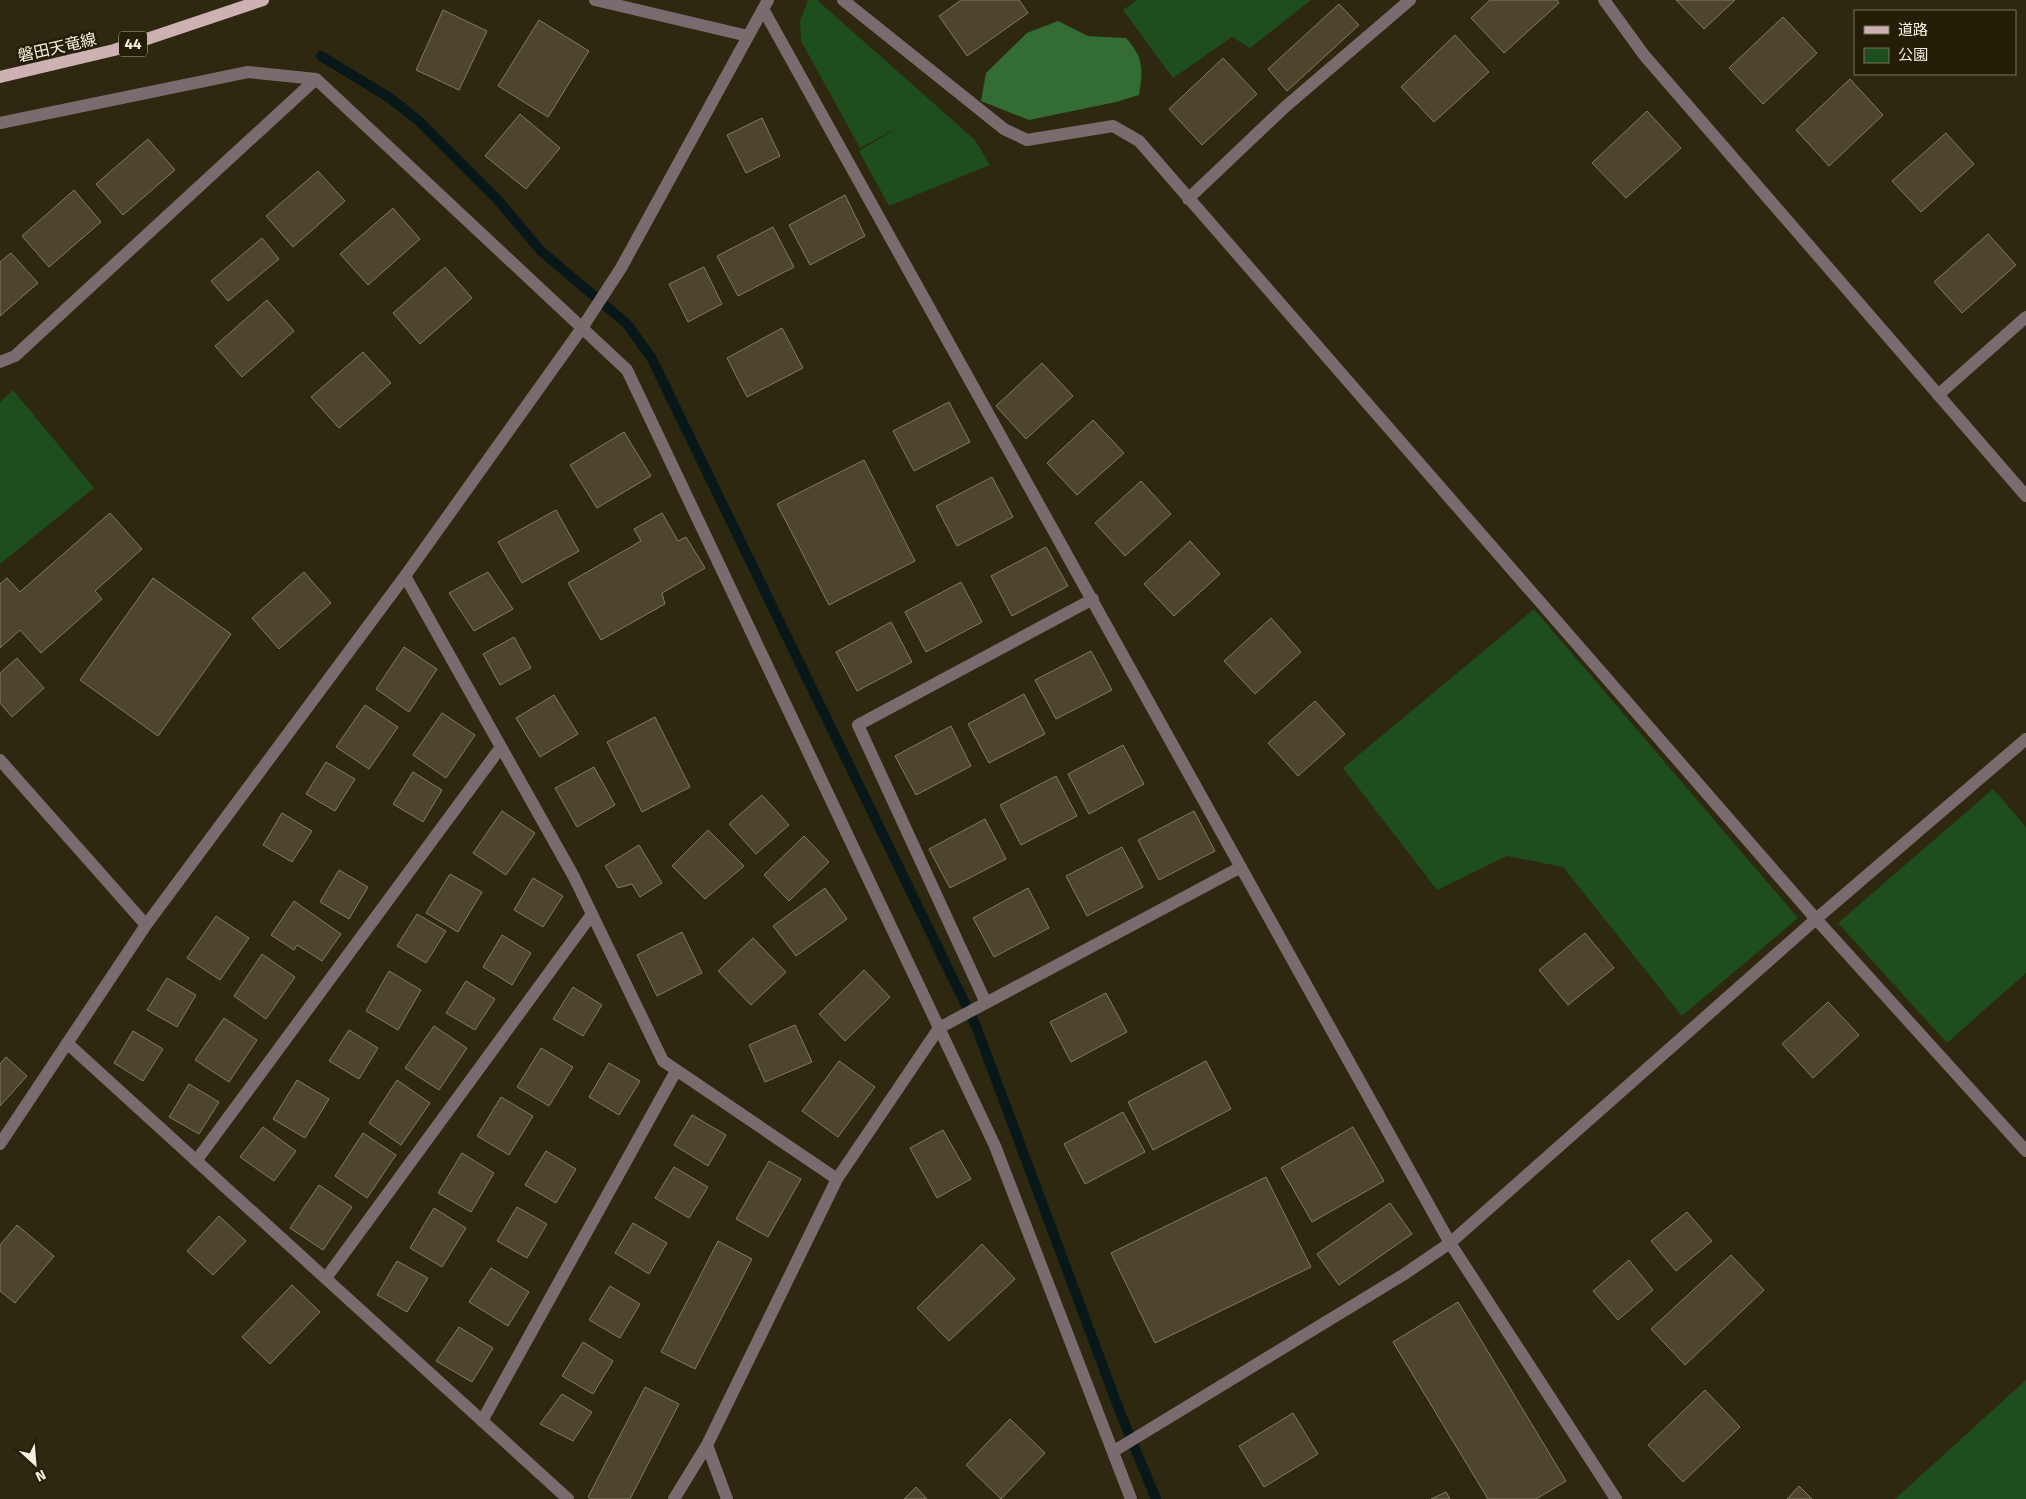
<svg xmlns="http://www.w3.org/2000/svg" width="2026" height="1499" viewBox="0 0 2026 1499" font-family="'Fira Sans','Noto Sans JP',sans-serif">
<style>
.green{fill:#1e4d1e}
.forest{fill:#336d33}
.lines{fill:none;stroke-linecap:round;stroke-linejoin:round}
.stream{stroke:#081819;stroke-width:10}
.building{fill:#4d462d;stroke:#837b61}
.minor{stroke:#7a6c6e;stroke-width:12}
.major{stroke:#cdb1b3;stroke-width:12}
.labels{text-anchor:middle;stroke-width:5;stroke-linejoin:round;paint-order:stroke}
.shield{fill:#251e07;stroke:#b6b0a0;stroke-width:1}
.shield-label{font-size:15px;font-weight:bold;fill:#f4efe1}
.street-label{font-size:16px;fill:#f4efe1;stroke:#251e07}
</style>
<rect width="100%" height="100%" fill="#2f2810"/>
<path class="green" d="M808,0H817L975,140L990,165L889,206L859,151L901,126L860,148L801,41L800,21Z
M1137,0H1311L1250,48L1232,37L1173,78L1123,10Z
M13,390L94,488L0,564V402Z
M1534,609L1798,918L1682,1016L1563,867L1507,856L1437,890L1343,768Z
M1993,789L2026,827V973L1947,1043L1838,923Z
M2026,1380V1499H1895Z"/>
<path class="forest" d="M1058,21L1088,36L1126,38C1144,58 1143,69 1139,95L1116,102L1029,120L981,101L986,73L1027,33Z"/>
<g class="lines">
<path class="stream" d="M321,56L390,98L419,121L496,198L541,251L627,324L652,359L976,1026L1120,1412L1156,1499"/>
</g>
<path class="building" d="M961,0H1019L1028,13L967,56L939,16Z
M1490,0H1557L1559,3L1504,53L1471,18Z
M1676,0H1735L1704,29Z
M1339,4L1359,25L1287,91L1268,69Z
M443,10L487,31L459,90L416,70Z
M1783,17L1817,53L1763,104L1729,68Z
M539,20L589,51L548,117L498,86Z
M1455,35L1489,72L1434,122L1401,87Z
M1223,58L1257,94L1202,145L1169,109Z
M1850,79L1883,115L1829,166L1796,130Z
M1647,111L1681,148L1626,198L1592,163Z
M520,114L560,148L526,189L485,156Z
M762,118L780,156L746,173L727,135Z
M1946,133L1974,164L1921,212L1892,181Z
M148,139L175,170L123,215L96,184Z
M318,171L345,201L293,247L266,216Z
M74,190L101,222L49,267L22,236Z
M845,195L865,236L810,265L789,225Z
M393,208L420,239L368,285L340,254Z
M773,227L794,267L738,296L717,256Z
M1988,234L2016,265L1962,313L1934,282Z
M262,238L279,259L228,301L211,281Z
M11,253L38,283L0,316V262Z
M445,267L472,298L420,344L393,313Z
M704,267L722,304L688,322L669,284Z
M267,300L294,331L242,377L215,346Z
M782,328L803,368L747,397L727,358Z
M363,352L391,383L339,428L311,397Z
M1042,363L1073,396L1026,439L996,406Z
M949,402L970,442L914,471L893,431Z
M1093,420L1124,453L1077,495L1047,463Z
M624,432L651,476L597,508L570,465Z
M864,460L915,561L829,605L777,504Z
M992,477L1013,517L957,546L936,506Z
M1141,481L1171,514L1125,556L1095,523Z
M556,510L579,551L522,583L498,542Z
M110,513L142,549L95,591L102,599L41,653L20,630L0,648V584L7,578L20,592Z
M662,513L678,541L686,537L705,568L662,593L665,604L601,640L568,583L641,541L634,529Z
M1190,541L1220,574L1174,616L1144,584Z
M1046,547L1068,586L1012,616L991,576Z
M304,572L331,603L279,649L252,618Z
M488,572L513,609L474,631L449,593Z
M153,578L231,634L158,736L80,680Z
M961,582L982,622L926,652L905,612Z
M1271,618L1301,652L1255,694L1224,661Z
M891,622L912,662L857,691L836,652Z
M514,637L531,668L500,685L483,654Z
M404,647L437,669L409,712L376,689Z
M1091,651L1112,690L1056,719L1035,680Z
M17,658L44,688L12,717L0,703V673Z
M1024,694L1045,734L989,763L968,724Z
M554,695L578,734L540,757L516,718Z
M1315,701L1345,734L1298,776L1268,743Z
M365,705L398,727L369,769L336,747Z
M442,713L475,735L446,778L413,755Z
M655,717L690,787L642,812L607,742Z
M951,726L971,766L916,795L895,756Z
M1123,745L1144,784L1089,814L1068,774Z
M326,762L355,779L335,811L306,794Z
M594,767L615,805L577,827L555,788Z
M413,772L442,790L423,822L393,804Z
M1056,776L1077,816L1021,845L1000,805Z
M762,795L789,825L756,854L729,824Z
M502,811L535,833L506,875L473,853Z
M1194,811L1215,851L1159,880L1138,840Z
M282,813L312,831L292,862L263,845Z
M985,819L1006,859L950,888L929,849Z
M708,830L744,866L705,899L672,866Z
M804,836L829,862L789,901L764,875Z
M639,845L662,883L640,897L632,884L618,888L605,866Z
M1122,847L1143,887L1087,916L1066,876Z
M339,870L368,887L349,919L320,902Z
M450,874L482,892L458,932L426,913Z
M533,878L563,896L543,927L514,910Z
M825,888L847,919L796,956L773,926Z
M1028,888L1049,928L994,957L973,918Z
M294,901L341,934L322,961L297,945L294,950L271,935Z
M417,914L446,931L426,963L397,946Z
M216,916L249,938L220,980L187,958Z
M682,932L702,973L657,996L637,955Z
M1585,933L1614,968L1568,1005L1539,970Z
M502,935L531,953L512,985L483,967Z
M753,938L786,972L751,1005L718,971Z
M262,954L295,977L266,1019L234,996Z
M864,970L890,997L845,1041L819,1014Z
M389,971L421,990L398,1030L366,1011Z
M167,978L196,995L177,1027L147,1010Z
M466,981L495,999L475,1030L446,1013Z
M573,987L602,1005L583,1036L553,1019Z
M1106,993L1127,1032L1071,1062L1050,1022Z
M1828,1002L1859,1035L1813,1078L1782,1044Z
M224,1018L257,1040L229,1082L195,1060Z
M795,1025L812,1062L765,1082L749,1045Z
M434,1026L467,1048L439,1090L405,1068Z
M349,1030L378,1048L359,1079L329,1061Z
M133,1031L163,1049L143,1081L114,1063Z
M541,1048L573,1067L549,1106L517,1087Z
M6,1057L27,1076L0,1106V1064Z
M839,1061L875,1087L838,1137L802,1111Z
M1206,1061L1231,1109L1153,1150L1128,1102Z
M609,1063L640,1081L619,1115L589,1097Z
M297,1080L329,1099L305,1138L273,1119Z
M397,1080L430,1103L401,1145L369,1123Z
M189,1084L219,1102L199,1134L169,1117Z
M501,1097L533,1116L509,1155L477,1136Z
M1123,1112L1145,1152L1085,1184L1064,1144Z
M692,1115L726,1135L708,1166L674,1145Z
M263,1127L296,1151L274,1181L240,1157Z
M1353,1127L1384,1181L1312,1222L1281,1168Z
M943,1130L971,1179L937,1198L910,1148Z
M363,1133L396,1155L367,1198L335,1176Z
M546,1151L576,1169L556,1203L525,1185Z
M462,1153L494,1173L471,1212L438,1193Z
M769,1161L801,1179L768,1237L736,1219Z
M674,1167L708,1187L689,1218L655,1198Z
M1266,1177L1311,1267L1155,1343L1111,1253Z
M319,1185L352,1207L323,1250L290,1228Z
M1390,1203L1412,1234L1339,1285L1317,1254Z
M517,1207L547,1224L527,1258L497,1241Z
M434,1208L466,1228L442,1267L410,1248Z
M1687,1212L1712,1241L1676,1271L1651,1241Z
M219,1216L246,1241L213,1275L187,1251Z
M633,1223L667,1243L649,1274L615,1253Z
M17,1225L54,1256L15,1303L0,1291V1245Z
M718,1241L752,1259L695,1369L661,1352Z
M982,1244L1015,1279L949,1341L917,1308Z
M1731,1255L1764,1290L1685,1365L1651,1329Z
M1629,1260L1653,1290L1618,1320L1593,1291Z
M397,1261L428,1278L407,1312L377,1295Z
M491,1268L529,1292L508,1326L469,1302Z
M292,1285L320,1312L270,1364L242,1337Z
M610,1286L640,1304L620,1338L589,1320Z
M1458,1302L1566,1481L1536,1499H1488L1393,1342Z
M459,1327L493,1348L472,1382L436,1361Z
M583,1342L613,1361L593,1394L562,1376Z
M645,1387L679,1404L630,1499H591L588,1497Z
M1705,1390L1740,1427L1683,1482L1648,1445Z
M562,1394L592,1412L573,1441L540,1424Z
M1293,1413L1318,1454L1264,1487L1239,1446Z
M1010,1419L1045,1453L1001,1499L966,1465Z
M1799,1486L1812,1499H1787Z
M916,1487L927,1499H904Z
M1446,1492L1450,1499H1431Z"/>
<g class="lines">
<path class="minor" d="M595,0L748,36
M843,0L1004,129L1027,140L1113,126L1139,141L1816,919L2026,1151
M1604,0L1644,55L2026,496
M763,9L1450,1243L1616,1499
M0,123L248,72L316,79L627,370L995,1146L1131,1499
M1188,199L1285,107L1410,0
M0,362L15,356L316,79
M1938,395L2026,317
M405,576L574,877L663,1061L837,1179
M0,760L146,925
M986,1003L858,725L1093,599
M67,1043L568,1499
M0,1144L146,925L405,576L582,328L621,268L768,0
M196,1161L501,747
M326,1278L592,914
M482,1421L676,1071
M707,1445L727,1499
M1114,1451L1403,1275L1450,1243L1816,919L2026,739
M674,1499L707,1445L837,1179L939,1028L1241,867"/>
<path class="major" d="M0,77L114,50L263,0"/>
</g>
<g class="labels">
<rect class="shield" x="119" y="31.5" width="28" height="25" rx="4"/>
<g class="shield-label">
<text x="133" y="49">44</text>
</g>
<g class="street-label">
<text transform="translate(57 47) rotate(-13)" y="6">磐田天竜線</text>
</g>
</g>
<rect x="1854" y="10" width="162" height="65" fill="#251e07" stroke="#78725e"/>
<rect x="1864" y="26" width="25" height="8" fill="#cdb1b3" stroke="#78725e"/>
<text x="1898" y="35" font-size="15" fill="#f4efe1">道路</text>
<rect x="1864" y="48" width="25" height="15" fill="#1e4d1e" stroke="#78725e"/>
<text x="1898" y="60" font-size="15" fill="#f4efe1">公園</text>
<g transform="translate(35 1464) rotate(154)" stroke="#251e07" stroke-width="4" paint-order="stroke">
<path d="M0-4L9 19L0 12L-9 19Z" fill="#f4efe1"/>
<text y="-8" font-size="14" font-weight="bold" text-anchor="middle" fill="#f4efe1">N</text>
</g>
</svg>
